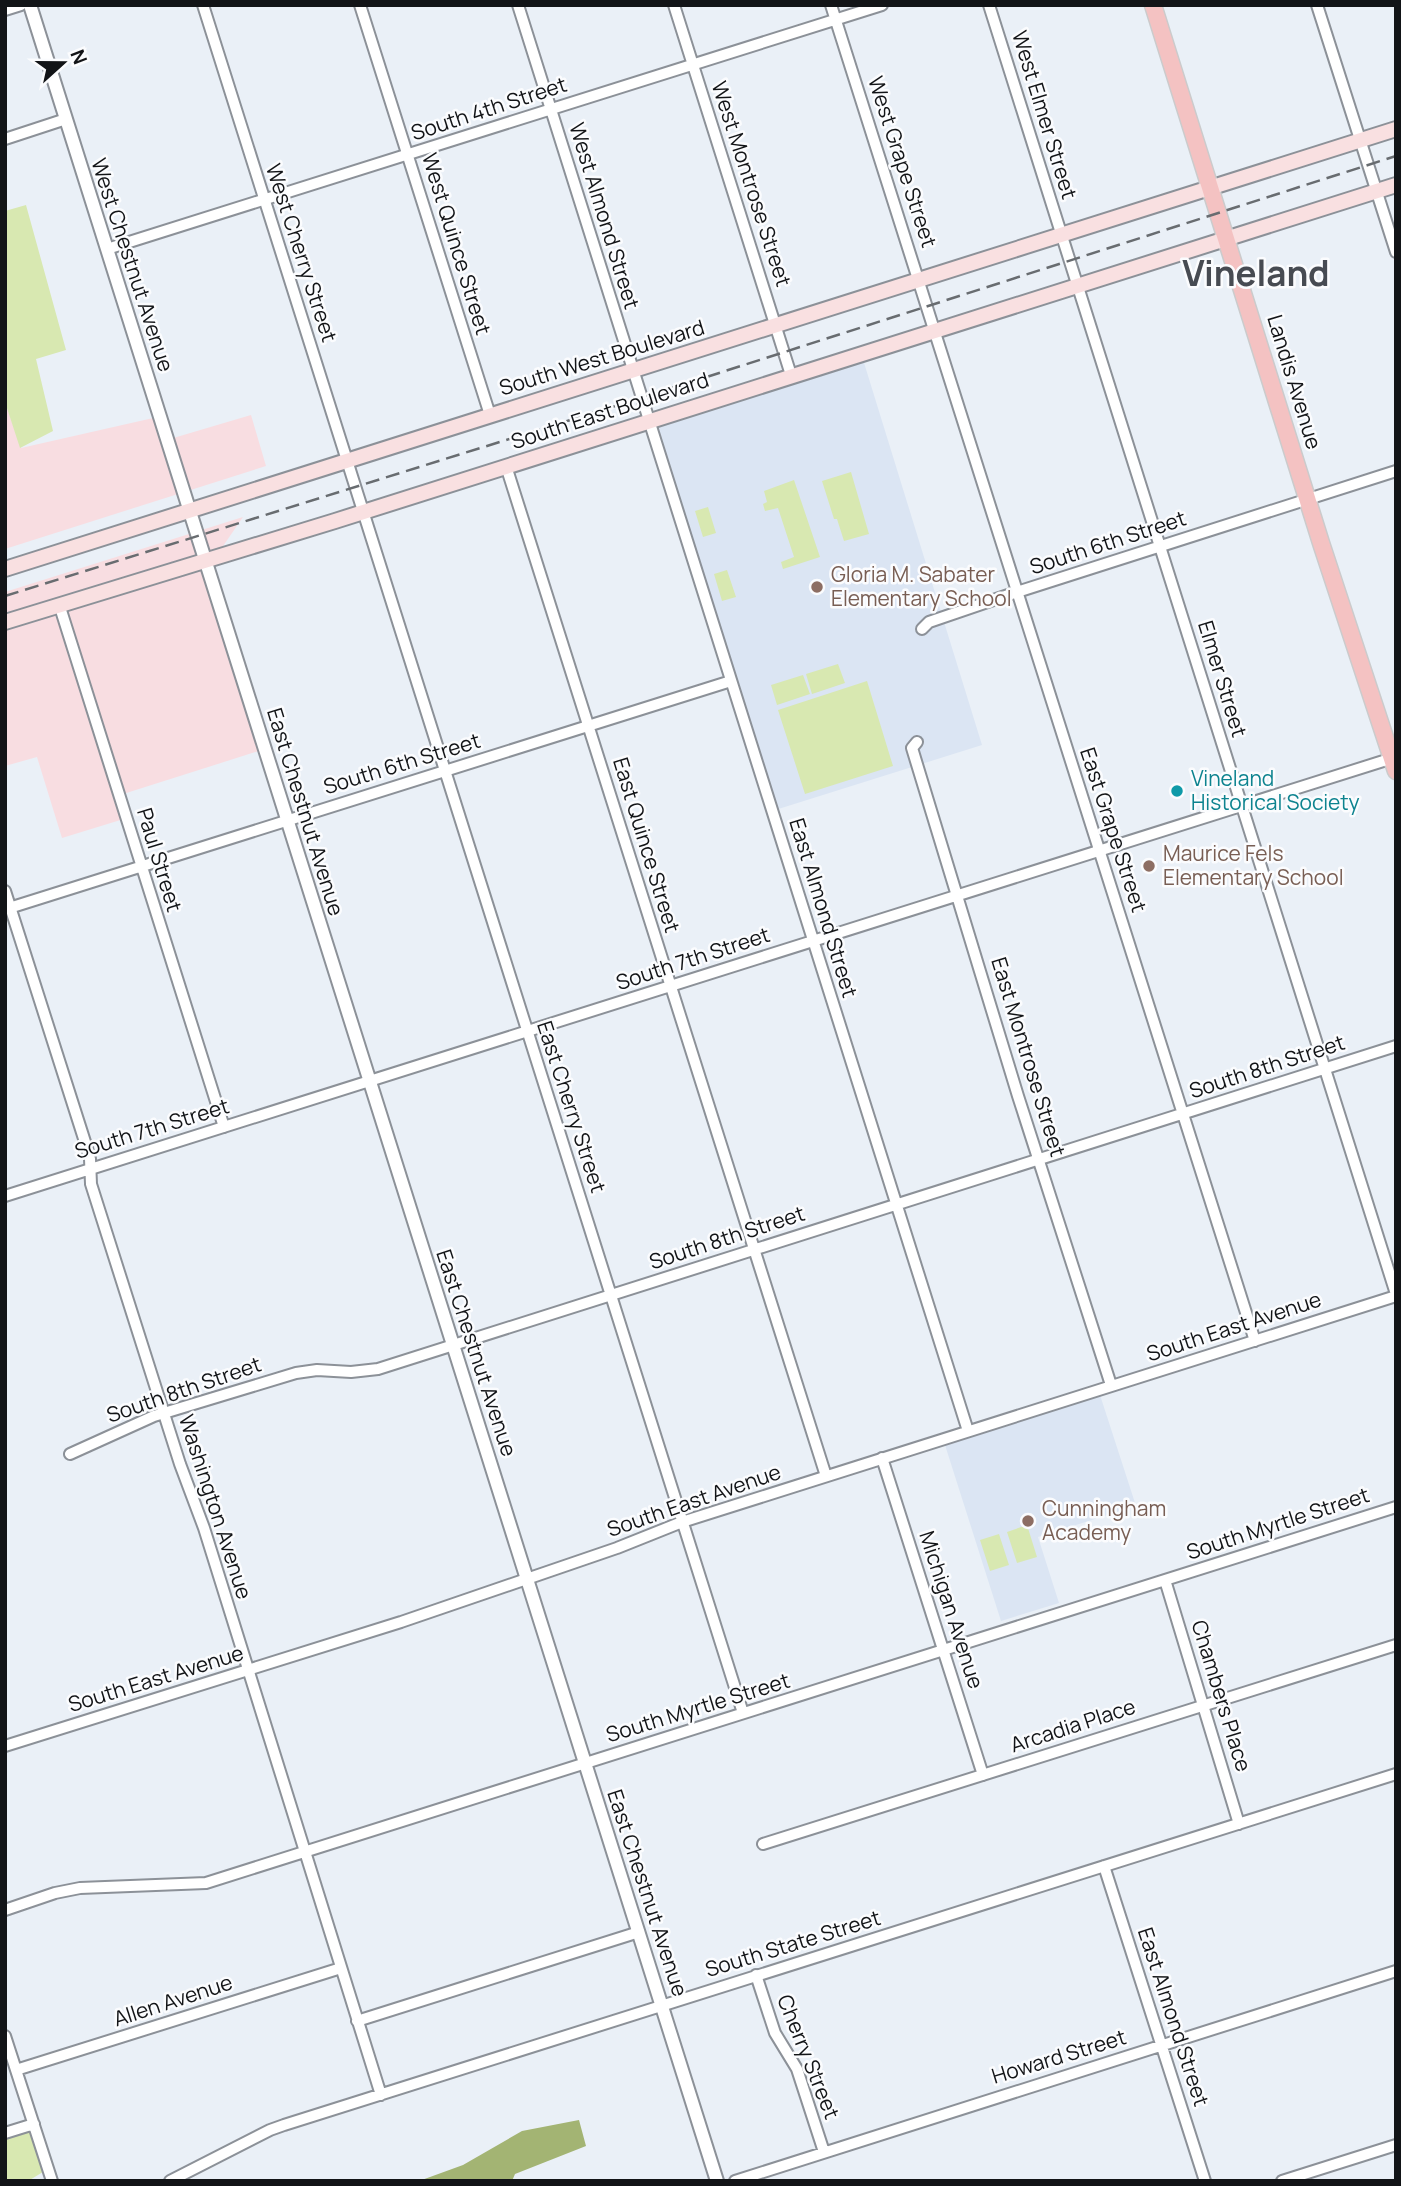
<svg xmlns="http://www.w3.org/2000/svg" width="1401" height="2186" viewBox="0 0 1401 2186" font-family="Manrope,sans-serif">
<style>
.industrial{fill:#f8dde1}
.built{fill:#dbe5f3}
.green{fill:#d8e8b1}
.forest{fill:#a3b473}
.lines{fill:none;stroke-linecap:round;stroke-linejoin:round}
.minor-casing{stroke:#8c9198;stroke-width:14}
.tertiary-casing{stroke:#8c9198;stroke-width:16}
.secondary-casing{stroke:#8c9198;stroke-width:18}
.primary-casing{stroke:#cbcbcc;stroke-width:19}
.minor{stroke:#fff;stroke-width:10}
.tertiary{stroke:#fff;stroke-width:12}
.secondary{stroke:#f9e0e1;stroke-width:14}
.primary{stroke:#f4c2c2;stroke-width:16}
.rail{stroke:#686c70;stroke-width:2.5;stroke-dasharray:14 7;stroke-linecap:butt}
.education-dot{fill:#8d6e63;stroke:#fbfcfe;stroke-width:2.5}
.culture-dot{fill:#0f9aa8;stroke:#fbfcfe;stroke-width:2.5}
.labels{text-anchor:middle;stroke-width:5;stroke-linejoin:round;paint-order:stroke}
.street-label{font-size:21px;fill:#121417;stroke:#fbfcfe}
.education-label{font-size:21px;fill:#785e54;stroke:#fbfcfe;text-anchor:start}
.culture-label{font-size:21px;fill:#0d838f;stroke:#fbfcfe;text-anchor:start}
.town-label{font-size:35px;font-weight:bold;fill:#474b52;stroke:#fbfcfe}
</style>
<rect width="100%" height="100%" fill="#eaf0f7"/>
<path class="industrial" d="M5,402L21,448L162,416L170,439L251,415L266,466L5,549Z
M243,517L208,568L265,749L120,795L127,818L62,838L37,757L5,766V592Z"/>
<path class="built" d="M861,353L982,745L772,811L649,420Z
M1100,1395L1136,1506L1038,1537L1059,1603L1001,1621L945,1445Z"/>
<path class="green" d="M26,205L66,350L36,359L53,431L20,448L5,402V211Z
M851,472L869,534L844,541L837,519H834L822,481Z
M794,480L820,557L783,569L781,562L794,557L778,508L765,511L763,504L767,502L764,491Z
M708,507L716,533L703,537L695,511Z
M727,570L736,597L722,601L714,574Z
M838,664L845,683L812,694L806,674Z
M803,675L810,694L777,705L771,685Z
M867,681L893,766L805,794L778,710Z
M1027,1525L1037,1557L1017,1563L1007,1532Z
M999,1534L1009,1565L990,1571L980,1540Z
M30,2131L43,2172L28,2181H5V2138Z"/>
<path class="forest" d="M579,2120L586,2146L515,2174L512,2181H419L463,2165L522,2131Z"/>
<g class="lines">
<defs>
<path id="minor" d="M203,5L743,1713
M360,5L490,415
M518,5L968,1431
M674,5L791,375
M831,5L1255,1341
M989,5L1396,1294
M1317,5L1396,252
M5,10L21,5
M5,139L66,119
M107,249L882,5
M506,466L826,1476
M59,604L224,1127
M922,629L929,622L1017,592L1396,471
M917,742L912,748L1018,1096L1111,1385
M5,891L86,1145L90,1159L91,1184L180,1464L204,1528L381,2095
M6,909L731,681
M5,1196L1396,757
M70,1454L154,1416L296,1373L317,1370L351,1372L378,1369L1396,1046
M882,1458L983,1775
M1165,1580L1239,1824
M5,1746L401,1622L617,1548L682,1522L1396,1296
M763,1844L1396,1645
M1104,1866L1205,2181
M5,1910L55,1893L80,1888L206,1883L1396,1507
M756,1975L775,2033L797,2069L824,2152
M357,2021L639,1932
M5,2036L52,2181
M16,2070L341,1968
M5,2133L34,2124
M170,2181L270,2130L284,2125L1396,1774
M735,2181L1396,1971
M1282,2181L1396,2145"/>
<path id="tertiary" d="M30,5L717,2181"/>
<path id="secondary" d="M5,569L1396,129
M5,622L335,521L1396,185"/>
<path id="primary" d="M1153,5L1321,543L1396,771"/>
</defs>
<use href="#minor" class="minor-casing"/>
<use href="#tertiary" class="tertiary-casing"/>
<use href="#secondary" class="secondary-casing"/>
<use href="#primary" class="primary-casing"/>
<use href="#minor" class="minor"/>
<use href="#tertiary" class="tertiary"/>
<use href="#secondary" class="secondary"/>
<use href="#primary" class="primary"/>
<path class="rail" d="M5,596L641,398L1396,156"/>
</g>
<g class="education-dot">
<circle cx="817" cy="587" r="7"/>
<circle cx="1149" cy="866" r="7"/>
<circle cx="1028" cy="1521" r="7"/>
</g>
<circle class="culture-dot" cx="1177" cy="791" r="7"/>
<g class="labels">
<g class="street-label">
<text transform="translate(489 109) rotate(-18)" y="7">South 4th Street</text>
<text transform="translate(1044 115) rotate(73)" y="7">West Elmer Street</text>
<text transform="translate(902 162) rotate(72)" y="7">West Grape Street</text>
<text transform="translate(751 184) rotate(72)" y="7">West Montrose Street</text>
<text transform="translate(604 216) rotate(73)" y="7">West Almond Street</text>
<text transform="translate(456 244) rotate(73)" y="7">West Quince Street</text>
<text transform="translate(301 253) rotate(72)" y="7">West Cherry Street</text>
<text transform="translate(132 265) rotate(72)" y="7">West Chestnut Avenue</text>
<text transform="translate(602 358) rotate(-17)" y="7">South West Boulevard</text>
<text transform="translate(1294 382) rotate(73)" y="7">Landis Avenue</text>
<text transform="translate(610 411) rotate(-18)" y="7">South East Boulevard</text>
<text transform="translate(1108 543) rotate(-18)" y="7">South 6th Street</text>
<text transform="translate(1222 679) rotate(73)" y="7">Elmer Street</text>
<text transform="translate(402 764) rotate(-17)" y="7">South 6th Street</text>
<text transform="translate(305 812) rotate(73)" y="7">East Chestnut Avenue</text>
<text transform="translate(1113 830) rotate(72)" y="7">East Grape Street</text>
<text transform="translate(646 845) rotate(73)" y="7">East Quince Street</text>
<text transform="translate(159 860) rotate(73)" y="7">Paul Street</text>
<text transform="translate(823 908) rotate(73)" y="7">East Almond Street</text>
<text transform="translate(693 959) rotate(-18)" y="7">South 7th Street</text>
<text transform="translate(1028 1057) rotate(73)" y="7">East Montrose Street</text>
<text transform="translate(1267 1067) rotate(-18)" y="7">South 8th Street</text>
<text transform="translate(571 1107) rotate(72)" y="7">East Cherry Street</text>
<text transform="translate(152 1129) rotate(-17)" y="7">South 7th Street</text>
<text transform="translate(727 1238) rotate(-18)" y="7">South 8th Street</text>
<text transform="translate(1234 1327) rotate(-18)" y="7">South East Avenue</text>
<text transform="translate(476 1353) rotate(72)" y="7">East Chestnut Avenue</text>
<text transform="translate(184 1390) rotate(-19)" y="7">South 8th Street</text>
<text transform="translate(694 1501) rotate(-19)" y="7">South East Avenue</text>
<text transform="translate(215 1507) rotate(72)" y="7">Washington Avenue</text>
<text transform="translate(1278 1524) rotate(-18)" y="7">South Myrtle Street</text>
<text transform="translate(951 1610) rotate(72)" y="7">Michigan Avenue</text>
<text transform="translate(156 1679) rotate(-17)" y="7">South East Avenue</text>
<text transform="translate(1221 1696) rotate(73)" y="7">Chambers Place</text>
<text transform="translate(698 1708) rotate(-17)" y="7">South Myrtle Street</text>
<text transform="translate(1073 1726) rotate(-18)" y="7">Arcadia Place</text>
<text transform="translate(647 1893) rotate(72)" y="7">East Chestnut Avenue</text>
<text transform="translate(793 1944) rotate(-17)" y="7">South State Street</text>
<text transform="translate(173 2001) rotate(-18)" y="7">Allen Avenue</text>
<text transform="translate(1173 2017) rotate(72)" y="7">East Almond Street</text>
<text transform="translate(808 2057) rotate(68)" y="7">Cherry Street</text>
<text transform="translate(1059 2057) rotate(-17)" y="7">Howard Street</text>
</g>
<g class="education-label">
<text x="831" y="582">Gloria M. Sabater<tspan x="831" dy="24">Elementary School</tspan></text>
<text x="1163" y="861">Maurice Fels<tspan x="1163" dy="24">Elementary School</tspan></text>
<text x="1042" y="1516">Cunningham<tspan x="1042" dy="24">Academy</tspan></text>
</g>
<g class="culture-label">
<text x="1191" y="786">Vineland<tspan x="1191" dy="24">Historical Society</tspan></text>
</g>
<g class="town-label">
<text x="1256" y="286">Vineland</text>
</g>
</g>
<rect width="1401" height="2186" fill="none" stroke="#121417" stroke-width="14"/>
<g transform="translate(63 63) rotate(69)" stroke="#fbfcfe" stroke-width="5" paint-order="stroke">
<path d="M0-5L12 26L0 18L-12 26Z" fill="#121417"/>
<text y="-10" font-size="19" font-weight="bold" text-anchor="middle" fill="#121417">N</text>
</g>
</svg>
